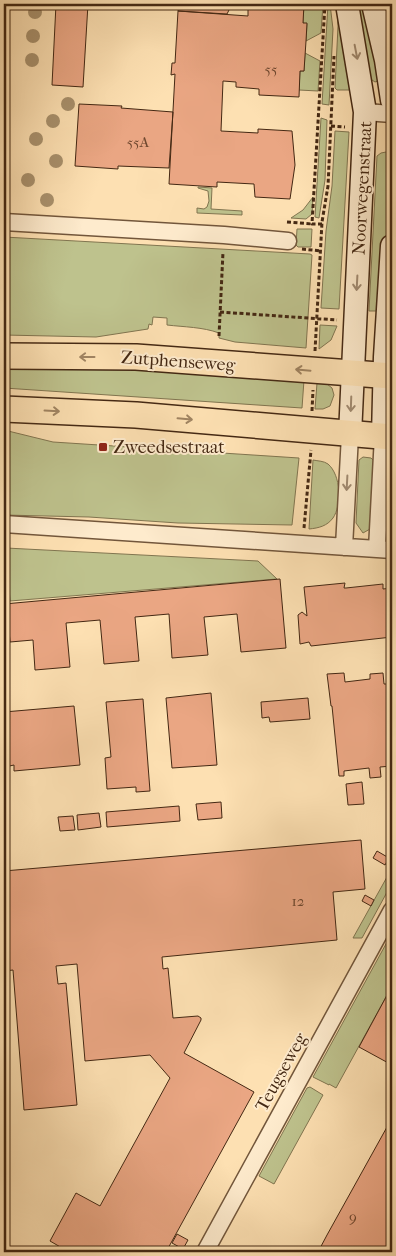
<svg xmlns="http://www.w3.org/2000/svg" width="396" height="1256" viewBox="0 0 396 1256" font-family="'IM FELL French Canon',serif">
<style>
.green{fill:#bec28d;stroke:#817550}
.building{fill:#eaa683;stroke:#442813}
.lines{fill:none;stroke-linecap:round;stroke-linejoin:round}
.street-casing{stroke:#72563b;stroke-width:19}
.secondary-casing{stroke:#442813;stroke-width:25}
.primary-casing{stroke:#442813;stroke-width:28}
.path{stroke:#442813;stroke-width:3;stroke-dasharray:4 2.5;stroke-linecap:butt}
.street{stroke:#feebcd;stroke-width:16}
.secondary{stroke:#feebcd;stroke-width:22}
.primary{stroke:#fde0b2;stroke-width:25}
.tree{fill:#a8906c}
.oneway{stroke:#a18a70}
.oneway2{stroke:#a08462}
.poi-dot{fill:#8f2418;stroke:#feebcd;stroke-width:2}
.labels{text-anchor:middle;stroke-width:4;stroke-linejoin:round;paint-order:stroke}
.number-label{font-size:15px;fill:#6e482f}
.street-label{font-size:18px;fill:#442813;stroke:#feebcd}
.poi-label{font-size:18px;fill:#442813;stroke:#feebcd;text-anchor:start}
</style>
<rect width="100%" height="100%" fill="#fde0b2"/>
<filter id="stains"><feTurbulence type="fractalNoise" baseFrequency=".004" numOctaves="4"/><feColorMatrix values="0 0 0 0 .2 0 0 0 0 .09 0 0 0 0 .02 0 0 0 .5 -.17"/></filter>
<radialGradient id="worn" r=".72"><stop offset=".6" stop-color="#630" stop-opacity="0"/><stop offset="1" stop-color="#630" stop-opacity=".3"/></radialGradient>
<path class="green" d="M304,4H323L321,33L306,41L307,24L303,23Z
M328,4H330L333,29L329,105L322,104Z
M355,4H369L381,80L375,82L369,78Z
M337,6L352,90H337L335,88L338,26Z
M305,53L320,61L318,91L299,90L300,71H304Z
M321,118L327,120L325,180L319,218L315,217Z
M335,131L349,132L339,309L321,308L326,231L332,186Z
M386,152L390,155L392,160L389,227L377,311H369L377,156L381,153Z
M198,187L212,188L211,209L242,211V215L197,213V208L204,209L207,207L209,201L208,191L198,188Z
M313,197L312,214L306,219L291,218L303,210Z
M297,229H312L311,247H298L296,245Z
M4,237L310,254L312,255L306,348L235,342L219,338V333C203,327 184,327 167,325V318L153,317L152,325L149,324L148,329L96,337L4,335Z
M320,325L337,326L331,340L319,349Z
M4,365L221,371L304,380L302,408L4,388Z
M317,383L327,384L332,388L334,395L330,406L323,409H315Z
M4,430L53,442L299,458L292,525L178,523L89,517L4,515Z
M363,457L371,458L375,462L372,523L370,529L363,533L356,523L359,460Z
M313,460C318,461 324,461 328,464C341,475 342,505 333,518C327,526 319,528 309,529Z
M6,548L258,561L277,579L10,601Z
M392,868V883L362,938H353Z
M392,933V986L336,1088L329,1084V1085L313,1077Z
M310,1087L323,1095L274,1184L259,1176L307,1088Z"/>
<path class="building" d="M56,4H88L83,87L52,85Z
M179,4H232L227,14L178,11Z
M248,4H304L303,23H307L306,41L304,71H300L299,97L259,95V89L236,87V82L223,81L221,131L258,133V129L292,131L295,165L290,199L255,197L254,184L217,182V187L169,184L175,74L171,75L172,63H175L178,11L248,16Z
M79,104L122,106L121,108L173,112L169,168L118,166V169L75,166Z
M280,579L286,648L241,652L237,614L204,617L208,655L172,658L169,614L135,617L139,661L104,664L100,620L66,623L70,667L35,670L33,640L10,642L9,630L4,631V604Z
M345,583L344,588H346L383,584V589L392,588V637L311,646L309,642L300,644L298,615L302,612L307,616L304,587Z
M344,673L345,682L370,679V674L383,673L384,684H390L389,678L392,677V766L380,767L381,777L370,778L369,768L344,771V776H339L332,706H331L327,674Z
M211,693L217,765L172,768L166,698Z
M308,698L310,719L270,722L269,717L262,718L261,702Z
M143,699L150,791L136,792V787L107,789L105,758L111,757L106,702Z
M74,706L80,765L14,771V765L5,767L8,798L4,799V712Z
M362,782L364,804L348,805L346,784Z
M221,802L222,818L198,820L196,804Z
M179,806L180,821L107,827L106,812Z
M99,813L101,827L78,830L77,815Z
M73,816L75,830L60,831L58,817Z
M361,840L365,889L333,892L337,940L162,957L163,969L168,968L173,1018L198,1016L201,1018V1020L184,1053L254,1092L166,1252H69L50,1241L76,1193L100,1206L170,1078L150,1055L85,1061L77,964L56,966L58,984L66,983L77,1105L24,1110L13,970L5,971L4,952V871Z
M377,851L389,858L385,865L373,858Z
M365,895L374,900L371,906L362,901Z
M392,986V1065L359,1047Z
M392,1118V1252H318L327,1235Z
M177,1234L188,1240L183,1249L172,1243Z"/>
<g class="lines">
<defs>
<path id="street" d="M365,112L392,114
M4,222L224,235L288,241
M4,524L392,550
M344,547L350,435
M377,549L383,436
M205,1252L392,910"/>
<path id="secondary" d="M347,4L365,112L350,435
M373,4L386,60L392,100
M383,436L385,357L392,246"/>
<path id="primary" d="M4,356L136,357L392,376
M4,409L136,415L392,437"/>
</defs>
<use href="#street" class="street-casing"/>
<use href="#secondary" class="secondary-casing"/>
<use href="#primary" class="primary-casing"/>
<path class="path" d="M331,126L345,127
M287,222L312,224
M322,224H312L325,4
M302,249L321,251
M220,312L337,320
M219,336L223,252
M315,351L322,222L328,186L334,56
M312,411L313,390
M304,528L311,450"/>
<use href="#street" class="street"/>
<use href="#secondary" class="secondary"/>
<use href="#primary" class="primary"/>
</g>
<g class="tree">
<circle cx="35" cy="12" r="7"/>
<circle cx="33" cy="36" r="7"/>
<circle cx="32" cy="60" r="7"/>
<circle cx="68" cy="104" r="7"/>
<circle cx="53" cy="121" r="7"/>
<circle cx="36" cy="139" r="7"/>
<circle cx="56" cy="161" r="7"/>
<circle cx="28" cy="180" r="7"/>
<circle cx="47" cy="200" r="7"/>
</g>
<defs><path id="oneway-shaft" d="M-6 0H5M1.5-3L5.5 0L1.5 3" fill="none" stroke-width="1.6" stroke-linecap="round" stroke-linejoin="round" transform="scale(1.25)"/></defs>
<g class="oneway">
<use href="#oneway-shaft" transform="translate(356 52) rotate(79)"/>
<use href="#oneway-shaft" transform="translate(357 283) rotate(93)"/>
<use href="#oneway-shaft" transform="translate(351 404) rotate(92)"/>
<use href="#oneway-shaft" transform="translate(347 483) rotate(93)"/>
</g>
<g class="oneway2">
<use href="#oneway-shaft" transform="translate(87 357) rotate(-180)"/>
<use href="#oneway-shaft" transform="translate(303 370) rotate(-175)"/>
<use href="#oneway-shaft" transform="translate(52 411) rotate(3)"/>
<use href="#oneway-shaft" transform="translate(185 419) rotate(5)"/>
</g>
<rect class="poi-dot" x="98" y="442" width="10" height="10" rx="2.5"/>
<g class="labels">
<g class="number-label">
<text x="271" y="74">55</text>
<text x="138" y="147">55A</text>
<text x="298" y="906">12</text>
<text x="353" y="1222">9</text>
</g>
<g class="street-label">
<text transform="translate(362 188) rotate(-87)" y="6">Noorwegenstraat</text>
<text transform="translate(178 361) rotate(4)" y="6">Zutphenseweg</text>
<text transform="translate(281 1072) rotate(-61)" y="6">Teugseweg</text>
</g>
<g class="poi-label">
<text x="113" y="453">Zweedsestraat</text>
</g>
</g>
<rect width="396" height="1256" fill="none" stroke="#fde0b2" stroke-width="20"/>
<rect x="5" y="5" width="386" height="1246" fill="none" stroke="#442813" stroke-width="2.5"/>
<rect x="10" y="10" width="376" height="1236" fill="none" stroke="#442813"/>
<rect width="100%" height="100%" filter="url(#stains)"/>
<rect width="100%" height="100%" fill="url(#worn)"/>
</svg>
